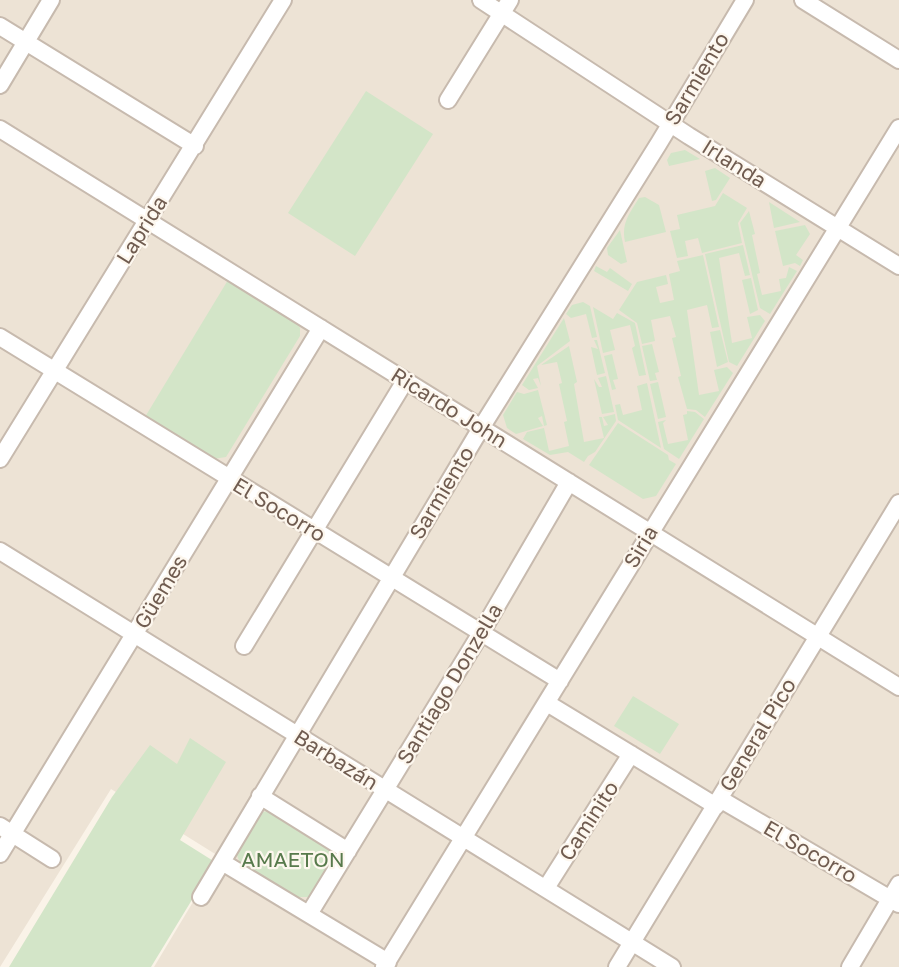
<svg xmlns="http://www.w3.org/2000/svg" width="899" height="967" viewBox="0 0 899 967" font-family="'Golos Text',sans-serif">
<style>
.residential{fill:#ede3d5}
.green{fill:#d3e5c8}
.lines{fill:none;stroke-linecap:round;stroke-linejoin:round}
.minor-casing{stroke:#c7baae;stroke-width:20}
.minor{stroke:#fff;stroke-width:16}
.labels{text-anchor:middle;stroke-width:4.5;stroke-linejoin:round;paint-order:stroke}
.street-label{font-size:21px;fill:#705c50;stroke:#fdf7ee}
.park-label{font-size:21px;fill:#587a4c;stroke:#fdf7ee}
</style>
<rect width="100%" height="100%" fill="#faf3e8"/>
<path class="residential" d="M0,0H899V967H154L220,857L111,789L0,967Z"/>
<path class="green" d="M366,91L433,134L355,256L288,213Z
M685,150L700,159L669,166L667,160L671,153Z
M715,168L730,178L716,200L712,201L705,171Z
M723,193L747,208L738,223L742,243L702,253L698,238L685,241L688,256L677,258L670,231L680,229L677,215L715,206Z
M645,197L659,205L666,232L625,242C621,224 629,214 639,198Z
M769,202L800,222L774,228Z
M749,211L755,234L752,235L760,273L757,274L762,295L781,291L779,279L786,278L789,267L797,271L770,314L760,308L740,223Z
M805,225L810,234L796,255L803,260L800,266L795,263L783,266L775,231Z
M620,230L627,262L621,264L608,255L607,248Z
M743,245L750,275L745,276L739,253L719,258L732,343L752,338L747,317L760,315L765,321L737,366L729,362L705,254Z
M703,255L719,327L712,328L707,305L687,310L699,395L719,391L714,370L727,367L733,373L705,417L696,410L687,409L678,377L681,376L672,338L676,337L670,316L651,320L655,341L642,344L637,323L619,310L637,282L666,275L668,284L656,287L660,303L674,300L669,274L680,271L677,261Z
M596,266L607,272L610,268L632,284L628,291L594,271Z
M751,278L758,310L750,314L742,280Z
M228,280L296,320L300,328V336L226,457L213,459L145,417Z
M583,302L590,306L597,337L592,338L586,314L571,318L566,314L572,305Z
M593,307L613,319L617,313L635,323L646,375L639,376L632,348L635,346L630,325L610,330L615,350L603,353Z
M564,318L570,341L537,366L541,386L538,378L533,379L538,388L529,390L522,385Z
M720,330L728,362L717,367L710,332Z
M594,340H597L605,373L597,375L591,347L598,349Z
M652,344L659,372L655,373L657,380L650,381L642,346Z
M569,346L577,382L574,384L584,442L604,438L599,417H602L604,426L608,425L603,417L615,414L616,421L595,452L588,456L584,462L568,452L550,455L523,439L527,432L544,428L549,451L569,446L564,422L567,421L559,384L562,383L557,362L541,365Z
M612,354L618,379L613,380L616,389L612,390L604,356Z
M606,376L614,412L602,414L594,379L599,387H602L598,378Z
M658,382L666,417L658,419L650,384Z
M647,383L661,448L618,420L615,405L620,404L623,415L642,410L637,386Z
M538,390L547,425L544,426L542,416L538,418L543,426L516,434L507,428L503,415L517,392L524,394Z
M687,411L695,412L704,419L679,459L664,449L658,422L666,420L663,423L668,444L688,440L683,415L687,414Z
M618,423L668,455L669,460L676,464L656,496L643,499L589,465Z
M633,696L679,724L660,754L614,726Z
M190,738L226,762L180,840L215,862L151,967H9L112,797L150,745L177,764Z
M267,811L330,849L332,861L308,897H296L240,863L236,853L260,813Z"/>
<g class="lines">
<defs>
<path id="minor" d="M481,0L689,136L899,266
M803,0L899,60
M0,26L195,146
M0,85L51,0
M448,100L510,0
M0,129L899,687
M0,337L560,681
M0,459L283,0
M0,551L672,967
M244,646L405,381
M547,703L716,806
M260,796L348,851
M720,799L899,904
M0,826L52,859
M0,854L321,328
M222,862L388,962
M546,888L631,754
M201,897L481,428L659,143L745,0
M309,914L481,633L569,482
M384,967L899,128
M617,967L899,503
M850,967L899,884"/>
</defs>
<use href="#minor" class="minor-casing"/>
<use href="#minor" class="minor"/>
</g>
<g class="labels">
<g class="street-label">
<text transform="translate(697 79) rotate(-59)" y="7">Sarmiento</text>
<text transform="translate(734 164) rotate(32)" y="7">Irlanda</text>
<text transform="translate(142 230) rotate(-58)" y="7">Laprida</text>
<text transform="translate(449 408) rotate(32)" y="7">Ricardo John</text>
<text transform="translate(442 493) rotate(-59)" y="7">Sarmiento</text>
<text transform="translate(279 510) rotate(31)" y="7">El Socorro</text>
<text transform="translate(641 547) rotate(-59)" y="7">Siria</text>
<text transform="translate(161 592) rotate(-59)" y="7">Güemes</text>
<text transform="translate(450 684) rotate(-59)" y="7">Santiago Donzella</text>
<text transform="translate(758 735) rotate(-59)" y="7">General Pico</text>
<text transform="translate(336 760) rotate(32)" y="7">Barbazán</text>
<text transform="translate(589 821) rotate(-57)" y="7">Caminito</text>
<text transform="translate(810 852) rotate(30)" y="7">El Socorro</text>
</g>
<g class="park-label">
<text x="293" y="867">AMAETON</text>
</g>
</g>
</svg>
